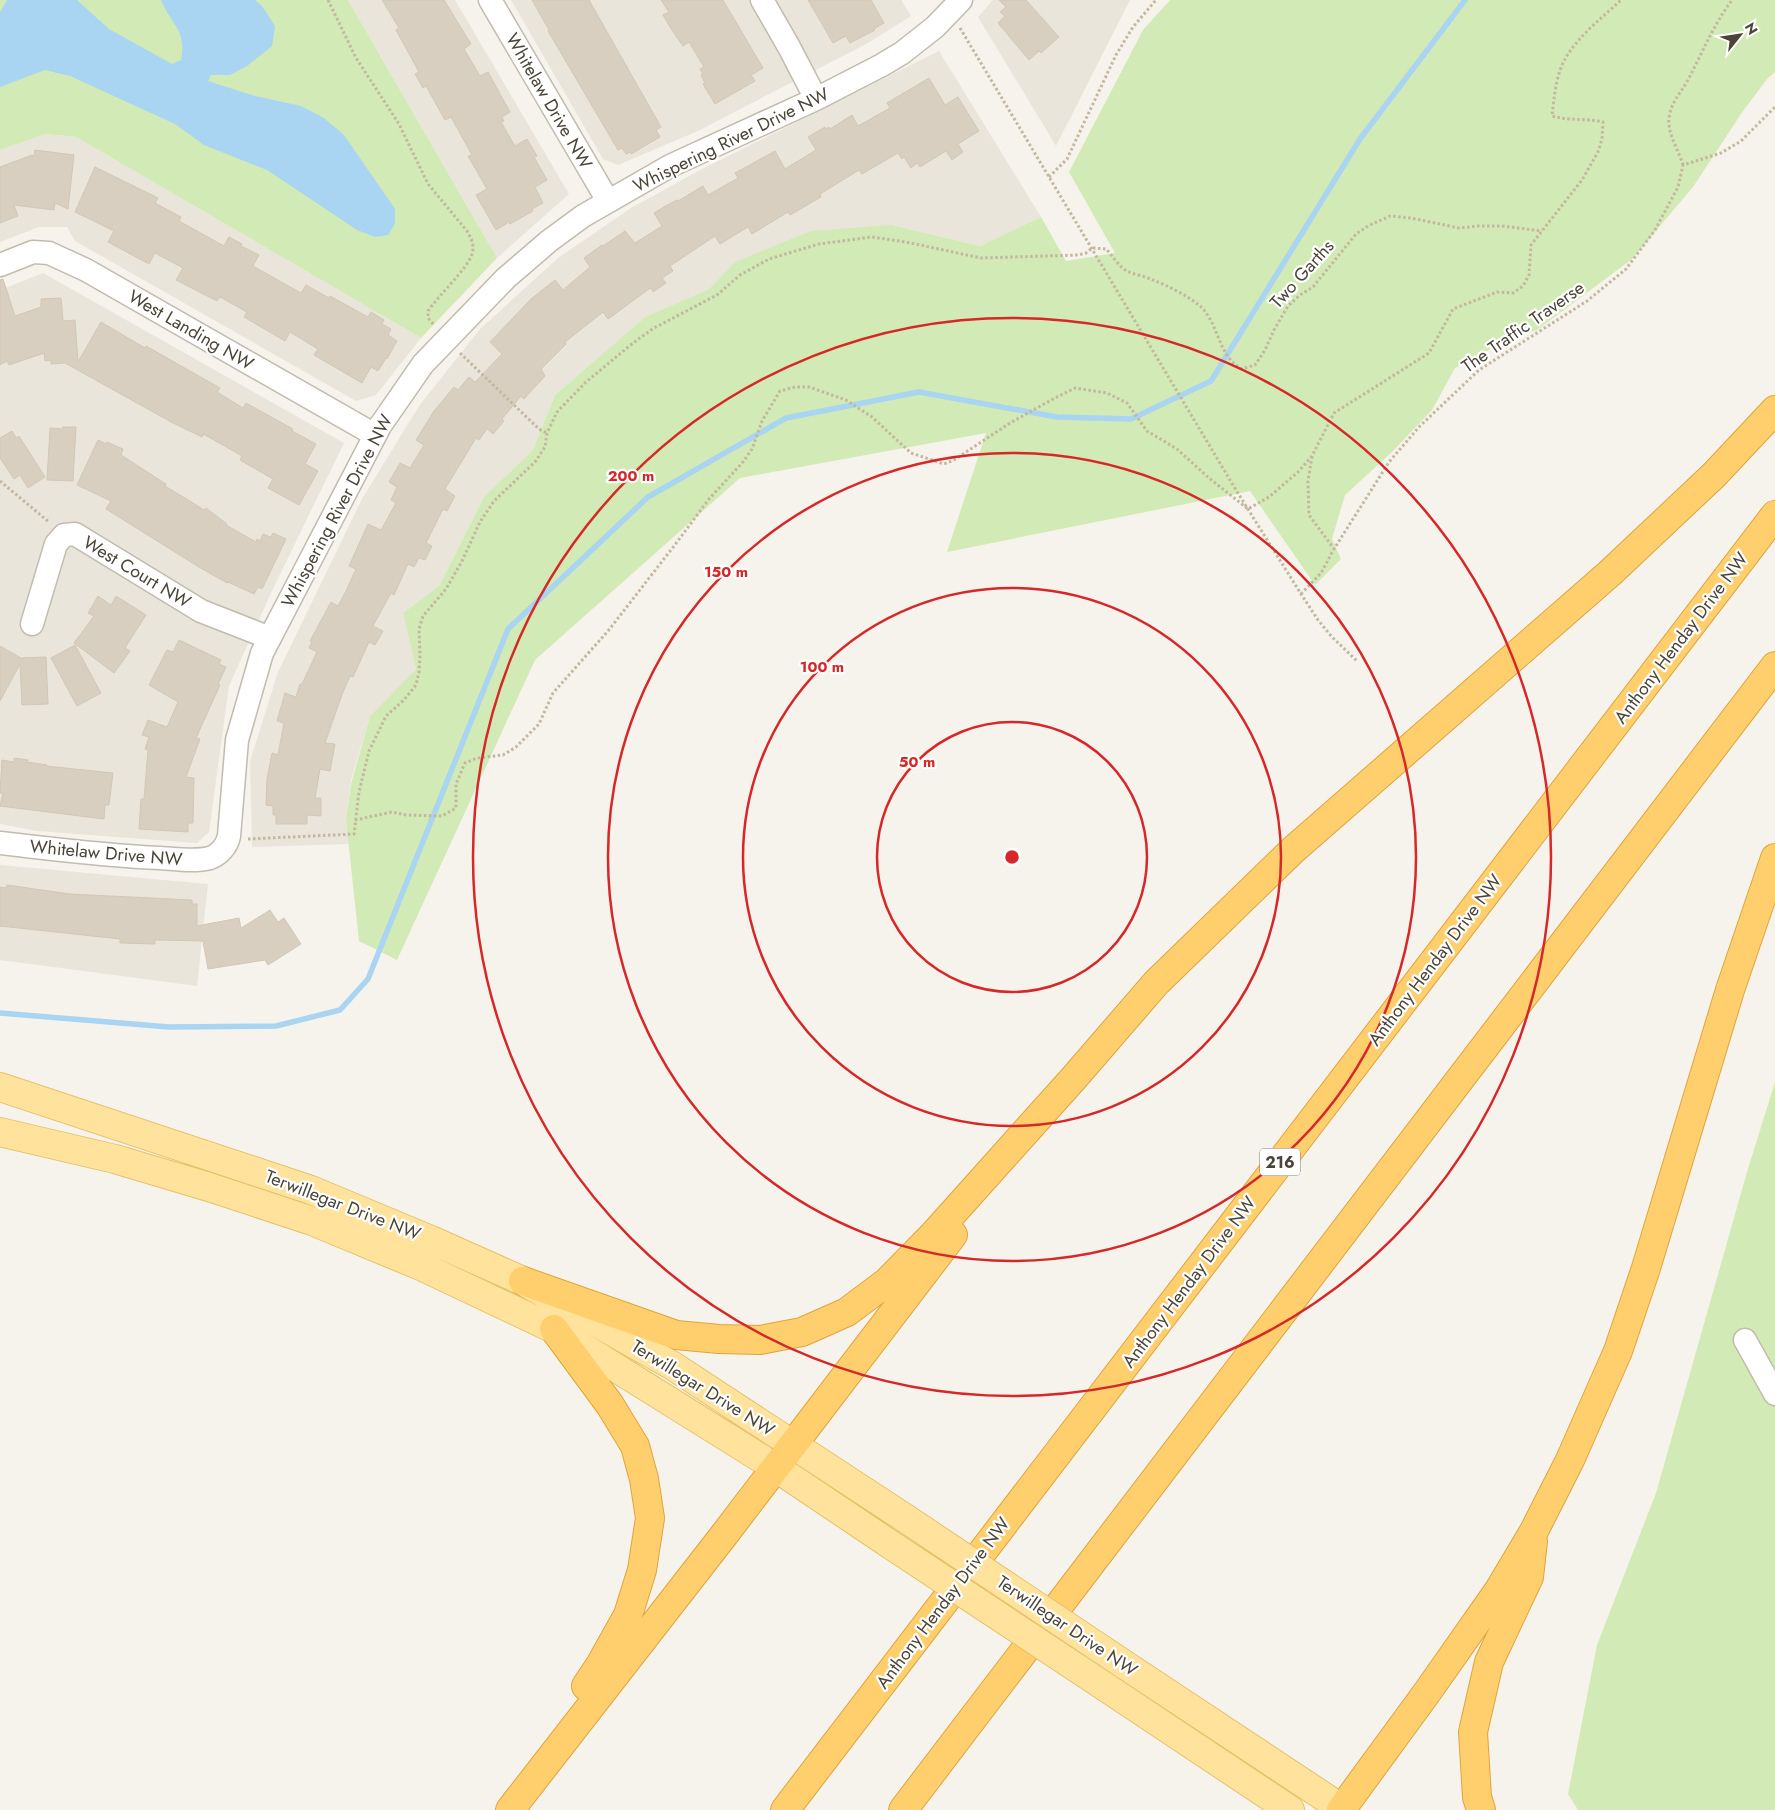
<svg xmlns="http://www.w3.org/2000/svg" width="1775" height="1810" viewBox="0 0 1775 1810" font-family="Jost,sans-serif">
<style>
.residential{fill:#eae5da}
.green{fill:#d2eab5}
.water{fill:#a9d4f2}
.lines{fill:none;stroke-linecap:round;stroke-linejoin:round}
.stream{stroke:#a9d4f2;stroke-width:5.5}
.building{fill:#d8cfc1;stroke:#d3c7b4}
.minor-casing{stroke:#c2bbae;stroke-width:25}
.major-casing{stroke:#e6c16a;stroke-width:30}
.highway-casing{stroke:#e0a43c;stroke-width:30}
.path{stroke:#c4b79f;stroke-width:3;stroke-dasharray:2.5 2.5;stroke-linecap:butt}
.minor{stroke:#fff;stroke-width:22}
.major{stroke:#ffe39c;stroke-width:28}
.highway{stroke:#ffcf6e;stroke-width:28}
.major-bridge-casing{stroke:#e6c16a;stroke-width:30;stroke-linecap:butt}
.major-bridge{stroke:#ffe39c;stroke-width:28}
.ring{fill:none;stroke:#d62828;stroke-width:2.5}
.labels{text-anchor:middle;stroke-width:4.5;stroke-linejoin:round;paint-order:stroke}
.shield{fill:#fff;stroke:#817c74;stroke-width:1}
.shield-label{font-size:16px;font-weight:bold;fill:#4b4439}
.street-label{font-size:18px;fill:#4b4439;stroke:#fff}
.centre{fill:#d62828;stroke:#fff;stroke-width:2.5}
.ring-label{font-size:15px;text-anchor:middle;font-weight:bold;fill:#d62828;stroke:#fff;stroke-width:4.5;stroke-linejoin:round;paint-order:stroke}
</style>
<rect width="100%" height="100%" fill="#f6f3ec"/>
<path class="residential" d="M348,0H455L569,194L497,258Z
M511,0H901L911,16L868,43L698,131L618,165L603,159Z
M993,0H1130L1056,146L978,17Z
M939,51L1041,217L980,246L892,225L735,262L709,289L645,317L555,395L533,450L484,497L439,586L403,613L416,669L370,716L351,780L346,820L349,844L252,847L250,761L278,672L362,499L419,406L480,329L558,258L631,208L702,169Z
M45,134L76,137L421,338L376,395L356,401L75,241L67,227H39L0,242V150Z
M43,273L344,443L271,593L229,686L209,832L197,843L37,831L0,824V290Z
M0,865L208,884L197,986L0,960Z"/>
<path class="green" d="M0,0H348L497,258L421,338L76,137L45,134L0,150Z
M1170,0H1775V72L1768,78L1743,111L1693,187L1632,259L1537,330L1511,338L1455,368L1432,410L1393,451L1345,495L1332,539L1341,559L1315,585L1250,491L947,552L986,433L740,478L535,660L397,960L359,941L346,820L351,784L370,716L416,669L403,613L439,586L484,497L533,450L555,395L645,317L709,289L735,262L811,231L892,225L980,246L1041,217L1066,261L1115,253L1069,172L1143,30Z
M1775,1082V1810H1578L1568,1794L1597,1645L1656,1493L1747,1172Z"/>
<path class="water" d="M7,0H77L109,29L172,64L181,60C187,29 171,25 161,0H255L262,6L275,26L272,46L247,66L230,75H211L208,81L255,96L301,106L324,118L344,135L395,209V224L388,235L375,237L357,230L267,170L204,145L175,124L70,76L45,70L0,87V12Z"/>
<g class="lines">
<path class="stream" d="M0,1013L169,1027L276,1026L340,1010L368,979L508,629L648,497L786,418L919,392L1057,417L1131,419L1211,381L1360,139L1465,0"/>
</g>
<path class="building" d="M382,0H444L471,44L464,49L480,76L488,72L510,112L502,117L504,121L501,122L515,146L527,139L537,156L534,157L547,180L535,187L543,203L532,209L533,211L510,224L509,222L496,230L476,195L487,189L468,156L472,155L451,117L445,120L426,86L423,88L415,74L419,72L396,30L399,28Z
M532,0H589L661,127L656,130L660,137L631,154L630,152L626,154L622,148L618,150L548,31L549,30Z
M661,0H723L763,68L751,75L755,81L715,104L703,84L705,83L701,75L703,74L700,69L704,67L689,42L683,46L672,30L663,15L669,12Z
M808,0H871L884,23L874,29L875,30L850,43L846,36L833,43Z
M999,0H1026L1059,37L1041,53L1039,51L1029,60L998,23L1005,16L1000,12L1006,7Z
M929,78L945,105L958,97L979,131L958,144L963,152L952,160L946,151L920,167L917,163L911,168L904,157L902,159L898,153L862,174L859,170L820,194L821,197L790,215L788,212L752,234L748,227L720,244L715,236L670,266L673,271L662,278L666,283L653,292L651,288L649,289L608,319L603,312L565,342L566,344L541,369L545,376L524,399L521,396L502,419L504,421L493,434L487,429L479,440L476,438L445,489L455,496L447,511L443,509L426,543L432,546L425,560L419,558L414,567L408,564L394,595L391,593L373,626L383,631L375,645L369,642L353,677L350,676L343,692L325,743L335,744L330,771L320,769L315,798H321V816L307,815V824H276V815H273V806L266,805L267,779L272,753L278,755L284,723L277,721L285,693L296,697L300,684H302L317,652L309,648L312,642L310,641L331,602L338,606L345,593L356,569L349,566L368,524L381,530L396,503L391,500L397,487L389,482L400,463L410,468L424,445L416,440L434,411L454,387L458,390L469,377L475,382L502,354L490,342L531,299L555,280L563,290L590,267L584,258L602,245L603,246L625,231L635,243L662,226L654,213L669,204L677,200L678,201L703,186L708,195L738,178L735,173L775,151L785,169L816,150L808,137L825,127L826,129L829,127L830,129L852,115L858,126L890,108L887,103Z
M35,150L74,155L68,209L55,203L54,210L14,205L18,216L0,223V167L32,155L34,156Z
M95,167L158,198L155,203L181,217L179,221L224,246L229,237L242,244L241,246L259,255L253,266L301,293L306,285L329,298L330,296L368,317L371,312L384,320L382,324L391,329L388,335L397,341L387,359L386,358L378,371L371,367L362,383L314,355L318,349L290,332L285,341L244,317L247,312L220,297L217,301L176,280L183,268L155,253L149,264L108,242L114,231L75,212Z
M3,279L15,316L41,307V299L61,298L63,321L75,320L78,362L101,322L145,348L146,346L220,388L217,392L243,408L246,403L293,429L292,431L316,444L305,464L318,471L299,505L268,488L273,479L240,460L242,456L207,436L203,434L202,437L173,423L65,363L51,364V360L45,361L44,353L9,365L7,361L0,365V280Z
M63,427H76L73,481L47,480L50,428L62,429Z
M12,431L16,438L19,436L45,477L28,488L20,475L14,479L0,458V438Z
M98,440L106,444L107,442L123,449L121,455L166,484L165,486L188,500L204,510L206,508L227,524L226,525L256,542L257,539L260,541L263,534L271,537L273,533L286,539L262,589L258,587L254,594L228,582L227,583L199,567L106,509L111,501L77,485Z
M98,596L111,605L116,596L146,615L125,648L130,651L114,673L74,643L94,616L88,613Z
M179,640L221,660L219,664L226,667L218,684L220,685L196,738L200,739L186,777L194,778L193,823H188V832L139,829L141,799H144L148,750L145,749L149,737L142,735L148,720L167,727L178,702L149,685L167,650L173,652Z
M75,645L101,693L77,706L51,658Z
M0,646L21,658L46,657L48,704L22,705L20,664L0,701Z
M14,758L28,760L27,762L47,765L46,766L113,773L109,805H105L104,819L0,806L3,793H0L2,760L14,762Z
M7,885L70,894L192,900V904H197V926L239,918L241,928L270,910L278,922L284,918L301,944L268,965L265,960L208,969L203,941L155,940V944L120,943V939L0,926V887L6,888Z"/>
<g class="lines">
<defs>
<path id="minor" d="M490,0L608,201
M762,0L789,47L816,99
M0,265L33,252L49,253L86,270L375,435
M32,624L56,544L64,535L75,534L201,611L270,638
M0,843C53,849 106,856 160,858C176,859 194,862 210,858C219,855 227,846 229,836L237,740L262,653L380,426L423,364L506,278L549,241L583,216L670,166L816,99L882,65L902,53L935,27L961,0
M1745,1340L1775,1394"/>
<path id="major" d="M0,1087L311,1190L431,1240L523,1281L673,1366L905,1518
M0,1132L115,1159L209,1187L312,1221L423,1267L554,1329L775,1467L888,1543
M1125,1665L1344,1810
M1107,1688L1290,1810"/>
<path id="highway" d="M523,1281L676,1335L719,1339L760,1340L802,1332L847,1312L887,1282L934,1234L1073,1079L1156,983L1293,850L1610,573L1714,475L1775,410
M554,1329L610,1405L635,1446L644,1479L650,1518L642,1570L628,1615L600,1665L586,1686
M510,1810L724,1535L953,1235
M785,1810L1775,515
M903,1810L1775,666
M1341,1810L1428,1691L1499,1590L1534,1531L1570,1460L1618,1351L1646,1268L1730,990L1775,858
M1481,1810L1477,1797L1473,1732L1489,1662L1529,1577L1533,1541"/>
</defs>
<use href="#minor" class="minor-casing"/>
<use href="#major" class="major-casing"/>
<use href="#highway" class="highway-casing"/>
<path class="path" d="M328,0L356,58L399,124L428,184L467,231C471,238 475,245 472,254C468,268 438,296 428,311V318L434,325
M960,28L1236,490L1301,594L1318,620L1332,637L1357,661
M1683,165C1679,151 1667,133 1669,118C1671,101 1682,92 1689,78C1703,51 1714,24 1732,0
M1049,177L1067,159L1116,55L1133,27L1156,0
M1093,248L1106,249C1112,255 1119,267 1127,271C1135,275 1145,276 1153,280C1168,286 1187,295 1200,306C1219,323 1218,357 1242,369L1255,365L1265,350L1274,330L1288,306L1300,295L1313,287L1356,234L1368,226L1390,216L1411,218L1459,228L1478,226H1502L1542,231
M460,353L539,429L547,433
M1312,456L1308,481L1309,515L1334,549
M0,481L49,522
M1301,594L1321,573L1334,549L1389,462L1420,426L1479,370L1587,301L1626,269L1655,230L1678,187L1683,165L1721,153L1741,141L1775,107
M355,820L392,812L406,815L442,816L456,808V784L465,763L477,758L503,755L516,747L539,724L553,693L608,631L674,546L709,499L743,462L752,449L762,421L780,391L795,387H809L846,400L872,417L911,453L944,464L954,460L1010,423L1053,399L1075,388L1107,393L1127,403L1147,431L1177,449L1209,478L1248,509L1269,497L1298,472L1312,456L1334,413L1429,353L1453,309L1497,292L1513,293L1523,286L1529,275L1531,245L1582,180L1598,152L1602,139L1603,122C1586,118 1569,121 1552,116C1554,98 1556,75 1565,59C1578,36 1602,18 1621,0
M248,839L354,834L359,792L369,751L386,716L404,700L416,685L419,672L420,656L419,629L423,616L446,589L462,561L480,522L494,501L535,462L545,447L547,433L557,412L586,382L633,343L654,328L717,295L740,275L769,259L819,244L872,237L906,242L981,258L1078,255L1086,253L1092,248"/>
<use href="#minor" class="minor"/>
<use href="#major" class="major"/>
<use href="#highway" class="highway"/>
<defs>
<path id="major-bridge" d="M905,1518L1125,1665
M888,1543L1107,1688"/>
</defs>
<use href="#major-bridge" class="major-bridge-casing"/>
<use href="#major-bridge" class="major-bridge"/>
</g>
<g class="ring">
<circle cx="1012" cy="857" r="135"/>
<circle cx="1012" cy="857" r="269"/>
<circle cx="1012" cy="857" r="404"/>
<circle cx="1012" cy="857" r="539"/>
</g>
<g class="labels">
<rect class="shield" x="1260" y="1148.5" width="40" height="27" rx="4"/>
<g class="shield-label">
<text x="1280" y="1168">216</text>
</g>
<g class="street-label">
<text transform="translate(549 101) rotate(60)" y="6">Whitelaw Drive NW</text>
<text transform="translate(731 140) rotate(-26)" y="6">Whispering River Drive NW</text>
<text transform="translate(1302 274) rotate(-48)" y="6">Two Garths</text>
<text transform="translate(1523 327) rotate(-35)" y="6">The Traffic Traverse</text>
<text transform="translate(191 330) rotate(30)" y="6">West Landing NW</text>
<text transform="translate(337 511) rotate(-62)" y="6">Whispering River Drive NW</text>
<text transform="translate(137 572) rotate(31)" y="6">West Court NW</text>
<text transform="translate(1681 638) rotate(-53)" y="6">Anthony Henday Drive NW</text>
<text transform="translate(106 853) rotate(5)" y="6">Whitelaw Drive NW</text>
<text transform="translate(1435 960) rotate(-53)" y="6">Anthony Henday Drive NW</text>
<text transform="translate(343 1205) rotate(21)" y="6">Terwillegar Drive NW</text>
<text transform="translate(1189 1282) rotate(-53)" y="6">Anthony Henday Drive NW</text>
<text transform="translate(703 1388) rotate(32)" y="6">Terwillegar Drive NW</text>
<text transform="translate(943 1603) rotate(-53)" y="6">Anthony Henday Drive NW</text>
<text transform="translate(1067 1626) rotate(34)" y="6">Terwillegar Drive NW</text>
</g>
</g>
<circle cx="1012" cy="857" r="8" class="centre"/>
<g class="ring-label">
<text x="631" y="481">200 m</text>
<text x="726" y="577">150 m</text>
<text x="822" y="672">100 m</text>
<text x="917" y="767">50 m</text>
</g>
<g transform="translate(1740 35) rotate(60)" stroke="#ffffff" stroke-width="4" paint-order="stroke">
<path d="M0-4L9 19L0 12L-9 19Z" fill="#4b4439"/>
<text y="-8" font-size="14" font-weight="bold" text-anchor="middle" fill="#4b4439">N</text>
</g>
</svg>
